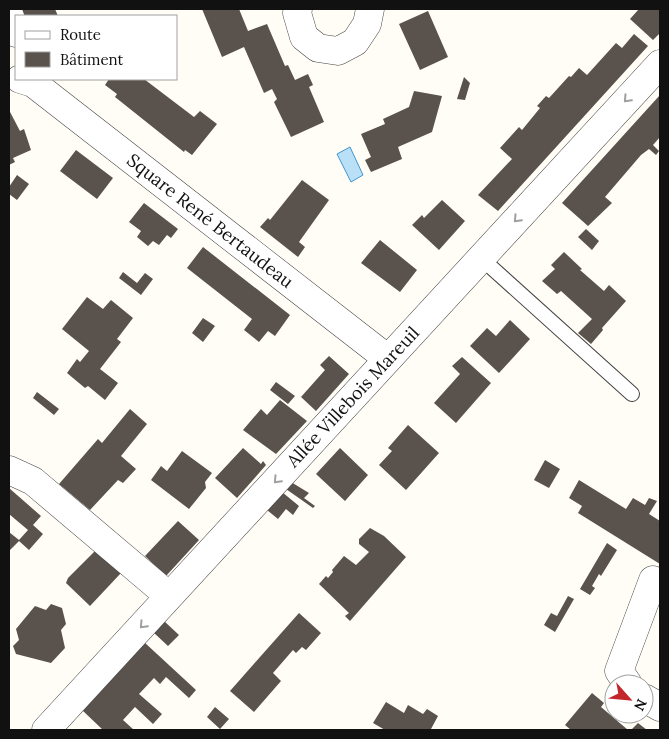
<svg xmlns="http://www.w3.org/2000/svg" width="669" height="739" viewBox="0 0 669 739" font-family="Lora,serif">
<style>
.water{fill:#b9e0f7;stroke:#3f96cf}
.building{fill:#5a524d}
.lines{fill:none;stroke-linecap:round;stroke-linejoin:round}
.lane-casing{stroke:#444;stroke-width:16}
.street-casing{stroke:#444;stroke-width:29}
.lane{stroke:#fff;stroke-width:14}
.street{stroke:#fff;stroke-width:28}
.oneway{stroke:#a0a0a0}
.labels{text-anchor:middle;stroke-width:5;stroke-linejoin:round;paint-order:stroke}
.street-label{font-size:18px;fill:#111;stroke:#fff}
</style>
<rect width="100%" height="100%" fill="#fffdf5"/>
<path class="water" d="M350,147L363,175L351,182L337,154Z"/>
<path class="building" d="M22,9H55L58,16H25Z
M202,9H239L248,31L267,24L285,66L288,65L295,80L308,74L313,85L309,87L324,122L291,137L274,102L277,99L272,89L264,93L244,47L222,57Z
M639,9H660V33L653,40L630,19Z
M428,11L448,57L420,70L399,24Z
M634,34L648,46L498,211L478,195L512,159L500,148L519,127L522,130L540,108L537,106L546,96L549,98L569,76L571,77L579,68L587,75L616,43L622,48Z
M464,77L470,83L465,100L457,99Z
M109,79H144L194,117L200,111L217,124L192,155L185,150L184,152L115,97L117,94L105,85Z
M414,91L442,96L432,132L398,147L402,159L371,172L365,160L371,157L361,134L385,124L383,119L409,107Z
M660,95V137L653,145L659,151L656,155L649,149L641,155L605,197L612,203L588,226L562,203Z
M9,110L20,131L24,129L31,150L13,158L15,162L9,165Z
M76,150L113,178L97,199L60,171Z
M17,175L29,184L17,200L9,194V187Z
M302,180L329,200L299,242L305,247L298,257L260,227L268,218L270,220Z
M442,200L465,221L439,250L412,225L422,215L424,218Z
M144,203L178,229L171,238L167,235L159,245L153,241L148,246L137,237L141,231L129,222Z
M586,229L599,241L592,250L578,237Z
M380,240L417,270L400,292L361,263Z
M203,247L290,315L275,336L268,331L259,342L244,330L252,319L187,268Z
M564,252L582,269L580,270L604,291L609,285L626,301L602,328L603,330L591,344L578,333L592,319L561,291L557,294L542,281L555,269L551,265Z
M123,272L137,283L145,273L153,279L141,295L119,278Z
M87,297L103,309L111,300L133,318L117,339L121,342L100,369L118,383L105,400L88,386L85,388L67,373L77,359L80,362L89,351L62,329Z
M203,318L215,326L203,342L192,333Z
M510,320L530,339L499,373L470,346L487,328L496,336Z
M329,356L349,374L316,411L301,397L325,370L320,365Z
M462,357L491,383L456,423L434,403L460,374L452,366Z
M276,382L295,396L288,404L270,390Z
M37,392L59,409L54,415L33,398Z
M280,400L307,421L276,454L243,430L261,409L267,415Z
M130,409L147,424L121,456L136,469L123,483L118,480L90,510L59,484L98,439L102,443Z
M408,425L439,453L406,490L379,465L392,451L388,448Z
M243,448L261,464L263,461L266,465L237,498L215,478Z
M340,448L368,475L345,501L316,474Z
M182,451L212,473L205,482L206,488L189,509L151,480L161,466L167,471Z
M545,460L560,469L549,488L534,480Z
M579,480L626,509L633,498L645,505L649,498L657,501L649,514L660,521V564L578,513L582,506L569,498Z
M291,482L309,493L304,498L315,506L313,508L286,489Z
M9,488L41,516L33,525L43,534L29,550L19,541L9,551V532L19,540L28,530L9,514Z
M282,492L299,506L293,515L286,509L278,519L267,510Z
M178,521L199,540L166,576L145,556Z
M370,528L384,536L406,557L350,621L345,616L349,613L319,584L326,576L328,578L333,572L332,570L344,556L356,565L369,552L359,544V539Z
M607,543L617,550L601,576L599,574L592,586L595,588L590,595L580,589Z
M95,551L121,573L90,606L66,583L68,578Z
M568,596L574,599L555,632L544,625L551,613L557,616Z
M51,604L62,608L66,624L61,630L65,648L51,663L16,654L13,646L19,640L16,629L35,606L46,610Z
M299,613L321,633L306,650L302,647L296,653L293,650L273,673L281,681L254,712L230,691Z
M164,621L179,635L168,646L153,632Z
M144,642L196,690L189,698L166,677L160,684L154,678L139,694L162,714L153,724L135,707L123,720L134,730H103L82,710Z
M592,693L604,703L601,707L628,730H571L565,725Z
M386,702L404,713L408,705L423,714L427,709L438,716L431,729L433,730H385L373,723Z
M215,707L229,719L220,729L207,717Z
M638,723L647,730H631Z"/>
<g class="lines">
<defs>
<path id="lane" d="M481,258L632,394"/>
<path id="street" d="M298,9L297,13L304,37L318,48L338,51L355,42L367,24L370,9
M9,14L16,33
M20,79L33,83L388,359
M9,470L33,481L169,596
M628,684L619,671L653,580
M644,698L660,707
M46,730L660,64"/>
</defs>
<use href="#lane" class="lane-casing"/>
<use href="#street" class="street-casing"/>
<use href="#lane" class="lane"/>
<use href="#street" class="street"/>
</g>
<defs><path id="oneway-chevron" d="M-2-3.5L2.5 0L-2 3.5" fill="none" stroke-width="1.6" stroke-linecap="round" stroke-linejoin="round" transform="scale(1.25)"/></defs>
<g class="oneway">
<use href="#oneway-chevron" transform="translate(627 99) rotate(133)"/>
<use href="#oneway-chevron" transform="translate(517 219) rotate(133)"/>
<use href="#oneway-chevron" transform="translate(277 480) rotate(133)"/>
<use href="#oneway-chevron" transform="translate(143 625) rotate(133)"/>
</g>
<g class="labels">
<g class="street-label">
<text transform="translate(210 221) rotate(38)" y="6">Square René Bertaudeau</text>
<text transform="translate(353 397) rotate(-47)" y="6">Allée Villebois Mareuil</text>
</g>
</g>
<rect width="669" height="739" fill="none" stroke="#111111" stroke-width="20"/>
<rect x="15" y="15" width="162" height="65" fill="#ffffff" stroke="#a0a0a0"/>
<rect x="25" y="31" width="25" height="8" fill="#ffffff" stroke="#a0a0a0"/>
<text x="60" y="40" font-size="15" fill="#111111">Route</text>
<rect x="25" y="52" width="25" height="15" fill="#5a524d" stroke="#a0a0a0"/>
<text x="60" y="65" font-size="15" fill="#111111">Bâtiment</text>
<g transform="translate(629 699) rotate(117)"><circle r="24" fill="#ffffff" stroke="#a0a0a0"/>
<path d="M0-4L9 19L0 12L-9 19Z" fill="#c4262e"/>
<text y="-8" font-size="14" font-weight="bold" text-anchor="middle" fill="#111111">N</text>
</g>
</svg>
